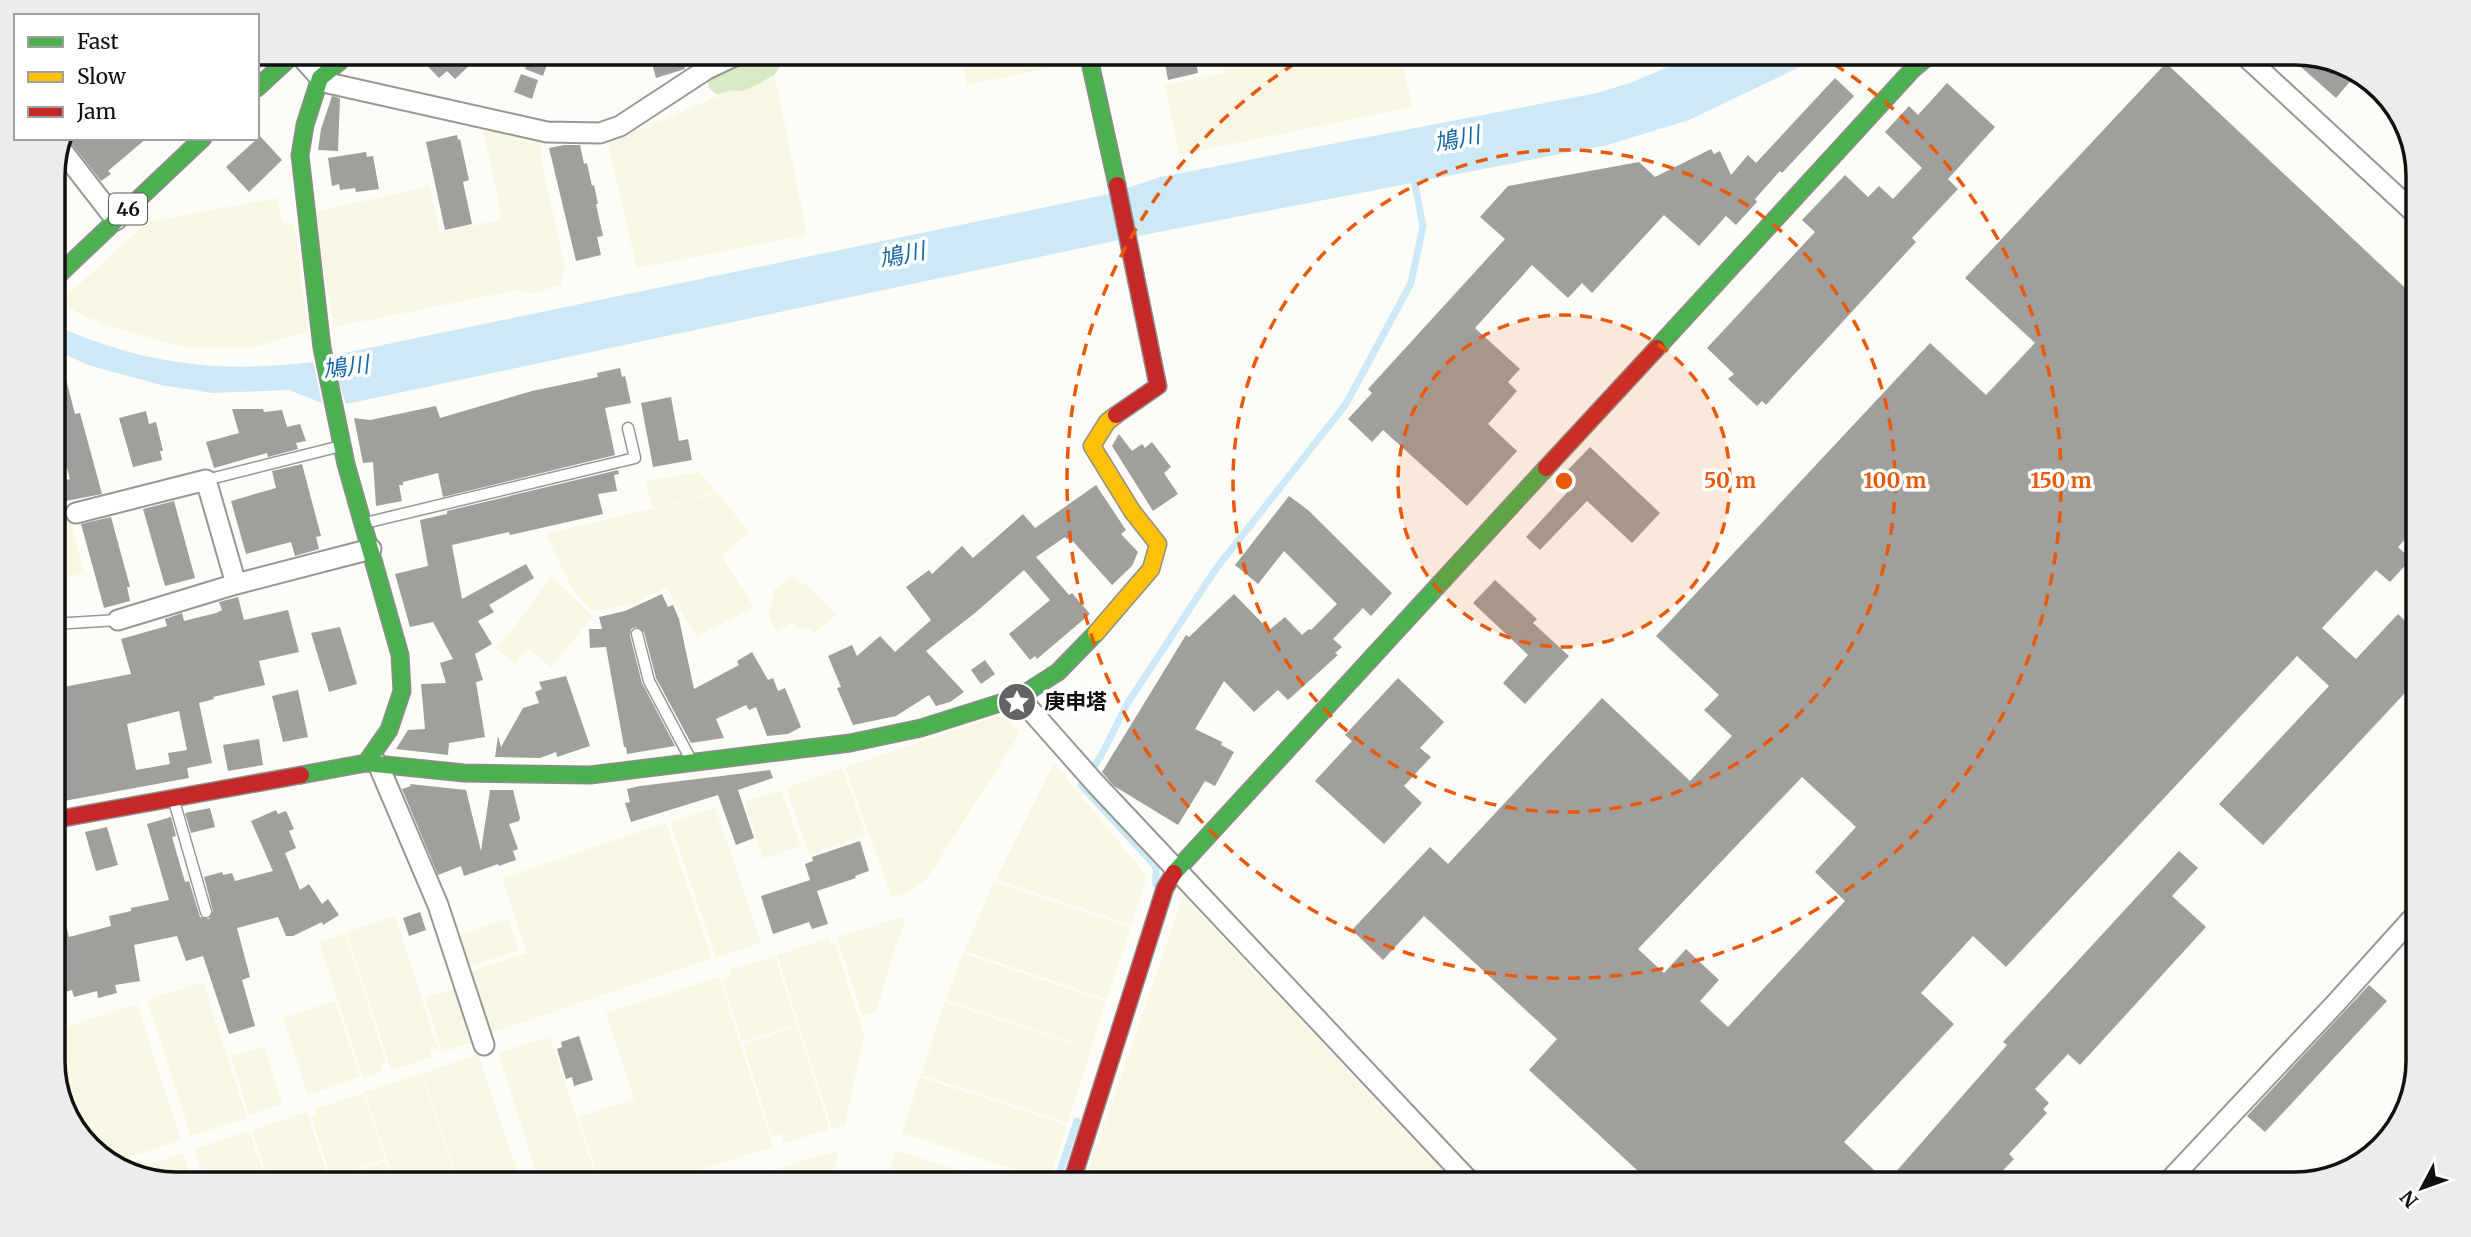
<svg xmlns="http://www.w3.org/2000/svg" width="2471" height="1237" viewBox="0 0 2471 1237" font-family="Merriweather,'Noto Sans JP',serif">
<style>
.farmland{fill:#f9f7e4}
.green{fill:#e7f3d7}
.forest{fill:#d8eac5}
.water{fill:#cde8f7}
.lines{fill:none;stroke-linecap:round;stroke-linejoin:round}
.stream{stroke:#cde8f7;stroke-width:7}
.building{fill:#a19f9c;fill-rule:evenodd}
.lane-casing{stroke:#979795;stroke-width:13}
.street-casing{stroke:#979795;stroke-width:23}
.fast-casing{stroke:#8e8d8b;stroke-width:19}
.slow-casing{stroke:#8e8d8b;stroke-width:19}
.jam-casing{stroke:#8e8d8b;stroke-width:19}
.lane{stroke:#fffffe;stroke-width:10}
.street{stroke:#fffffe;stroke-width:19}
.fast{stroke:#4caf50;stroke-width:16}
.slow{stroke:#ffc107;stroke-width:16}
.jam{stroke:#c62828;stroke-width:16}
.ring{fill:none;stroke:#e8590c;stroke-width:3.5;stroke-dasharray:12 9}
.labels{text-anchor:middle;stroke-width:7;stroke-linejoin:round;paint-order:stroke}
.shield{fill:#fff;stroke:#585858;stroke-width:2}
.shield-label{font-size:19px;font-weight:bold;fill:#111}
.poi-label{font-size:21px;font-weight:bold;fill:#111;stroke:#fff;text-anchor:start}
.water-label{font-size:23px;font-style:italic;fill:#1768a6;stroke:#fff}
.rim{fill:none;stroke:#111;stroke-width:3.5}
.centre{fill:#e8590c;stroke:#fff;stroke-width:3.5}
.ring-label{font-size:21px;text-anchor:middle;font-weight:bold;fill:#e8590c;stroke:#fff;stroke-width:7;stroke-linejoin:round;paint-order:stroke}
</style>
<rect width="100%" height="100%" fill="#fdfcf7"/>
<path class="farmland" d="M959,53H1080L1081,61L967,85Z
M1220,53H1400L1412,107L1179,155L1165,85L1224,73Z
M774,71L807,235L637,268L607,140L663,120Z
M482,123L541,140V160L565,267L561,285L537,293H527L518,290L334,327L314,212L430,186L440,233L502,219Z
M277,198L283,223H294L308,332L250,348H192L157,340L101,323L79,314L61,301L147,222Z
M700,472L716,492L652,508L646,481Z
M718,493L749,532L722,556L754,608L696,636L667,588L630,605L592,611L572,589L546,534Z
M70,519L84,573L53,581V523Z
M551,576L593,616L551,667L528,648L515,664L496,648L514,628Z
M791,576L806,585L837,614L814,633L807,628L800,629L792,623L776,631L768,615L774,596L772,592Z
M995,717L1008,719L1020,733L928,877L911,891L892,898L845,767Z
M1054,763L1145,874L1146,880L1131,925L996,879Z
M842,768L866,835L809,854L786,788Z
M781,790L801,846L763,859L744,802Z
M715,807L761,943L716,958L670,822Z
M666,823L712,958L490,1033L469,972L527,953L502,878Z
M994,882L1131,927L1107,999L964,951Z
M1183,896L1427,1155L1442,1152L1472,1184H1084Z
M395,916L438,1049L430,1051L432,1057L391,1070L346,932Z
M902,917L904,926L896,944L876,1012L862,1016L837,937Z
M508,918L519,950L468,967L457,936Z
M345,933L386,1062L380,1064L382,1072L363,1078L319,942Z
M828,938L831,945L835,943L864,1035L845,1125L832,1129L777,955Z
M963,953L1106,1001L1091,1049L946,1000Z
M775,956L797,1025L742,1042L722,979L731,976L730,970Z
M719,977L773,1147L652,1184H600L578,1117L634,1099L606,1013Z
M203,982L247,1118L191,1136L147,1000Z
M455,988L474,1042L442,1052L425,998Z
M335,1001L360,1077L308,1095L283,1018Z
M945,1002L1091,1050L1067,1123L921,1075Z
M137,1004L181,1140L111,1163L87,1142L53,1031Z
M797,1027L830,1129L784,1143L781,1134L772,1136L743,1044Z
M550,1036L598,1184H540L498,1053Z
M53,1039L85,1140L73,1130L53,1070Z
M264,1046L282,1104L249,1115L231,1056Z
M478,1054L522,1184H460L423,1073Z
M422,1073L459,1184H395L364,1092Z
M920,1077L1067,1125L1049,1181L902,1133Z
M363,1093L385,1159L331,1177L311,1117L316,1115L315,1109Z
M307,1112L330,1184H270L252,1130Z
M249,1131L267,1184H206L194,1149Z
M839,1150L830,1184H726Z
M896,1150L1001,1184H885Z
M183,1153L194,1184H176L130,1174L129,1171Z
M385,1161L393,1184H334L332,1179Z"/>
<path class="green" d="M2413,1086L2406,1116L2363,1164L2356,1166Z"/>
<path class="forest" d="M730,53H803L783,62L775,74L760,83L743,91L732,90L717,95L709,88L707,78Z"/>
<path class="water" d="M1701,53H1829L1689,120L1607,145L1138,236L346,404L330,356L1109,194L1160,177L1597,93L1630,83Z
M53,321C68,333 88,339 106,345C174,368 242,371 313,362L322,403L289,390L213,393L161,385L88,365L53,349Z"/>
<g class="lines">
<path class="stream" d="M1156,884V867L1081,785L1101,756L1127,704L1215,570L1346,404L1411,283L1423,226L1413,174
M1059,1174L1077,1121"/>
</g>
<path class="building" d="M414,52H466L463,55L471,64L455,79L447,71L439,78Z
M649,52H681L685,69L656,78Z
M1163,52H1194L1198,73L1168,80Z
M2284,52H2295L2350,65L2358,72L2336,98Z
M531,53L549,59L543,76L525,69Z
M2166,63L2418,300V525L2398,547L2411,559L2390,582L2376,570L2322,628L2356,659L2398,614L2418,633V679L2263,845L2219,804L2329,686L2297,656L2006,967L1973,936L1921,993L1954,1024L1844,1142L1887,1182L2007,1045L2003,1042L2179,851L2198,868L2172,896L2206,927L2080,1065L2068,1054L2035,1089L2049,1103L2043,1109L2047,1113L2009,1154L2014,1159L1990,1184H1652L1529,1070L1557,1039L1424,916L1383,960L1352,930L1430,847L1448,864L1602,698L1690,781L1732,736L1704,710L1719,695L1656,636L1930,343L1986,395L2035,343L1965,278ZM1802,777L1856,827L1815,872L1845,901L1728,1027L1700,1001L1719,980L1686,949L1664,973L1638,949Z
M521,74L538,80L532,99L514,92Z
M1835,78L1854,96L1782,173L1780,171L1755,199L1757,202L1736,225L1726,216L1699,246L1664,215L1592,293L1582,283L1568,298L1532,265L1475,328L1520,369L1508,382L1517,391L1488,424L1517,451L1467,506L1383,430L1372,442L1348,419L1372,393L1368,389L1505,239L1480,217L1508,186L1639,162L1655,177L1711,149L1714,154L1720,151L1731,175L1748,155L1756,163Z
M1947,83L1995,127L1948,179L1958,189L1912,238L1916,242L1766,405L1762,401L1757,406L1728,379L1734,374L1707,348L1815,232L1802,220L1845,175L1868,197L1879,186L1893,199L1922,168L1885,132L1909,106L1918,115Z
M332,96L340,98L338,151L318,150L321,129Z
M457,135L458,140L460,139L469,180L463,182L472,224L445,230L426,142Z
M260,136L282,160L249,192L226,167Z
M67,138H147L108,171L111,174L101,181Z
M564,145H580L584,164L587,163L592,186L594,185L598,204H596L603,236L597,237L601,255L576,261L549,148Z
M366,152L367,157L373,156L379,189L356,192L355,188L340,190L339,184L332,186L328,158Z
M59,352L75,414L80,413L102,494L56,503L53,483L70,479L57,433L53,435V353Z
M620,368L622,377L625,376L631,403L605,408L615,455L443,497L438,473L403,482V485H399L402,501L376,506L373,462L363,463L354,418L370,420L436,406L440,418L532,391L598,377L597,373Z
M671,397L679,441L688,439L692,460L653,467L641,403Z
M232,409H263L264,412L282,410L287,427L300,424L306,441L296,443L298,449L268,457L267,453L214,468L206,442L239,433Z
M146,411L149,424L156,422L163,451H160L162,460L133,467L119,418Z
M1119,434L1132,451L1142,444L1145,448L1152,442L1171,467L1164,473L1178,494L1153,511L1112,446Z
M1590,447L1660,513L1632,543L1587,501L1540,550L1526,537L1572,487L1561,477Z
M302,464L321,536L316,537L319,549L295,556L291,542L246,554L231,501L276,488L272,471Z
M618,470L619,474L614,475L617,491L598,494L603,514L510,535L509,532L452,545L462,599L526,564L534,578L489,605L494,612L478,621L492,644L475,654L483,680L476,682L485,737L449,743L448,755L396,749L408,730L425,729L421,684L446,683L440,663L453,659L433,622L410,627L395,574L428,566L420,520L447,514V511Z
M1096,485L1126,530L1121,534L1138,552L1132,566L1112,585L1070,538L1067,539L1065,537L1036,557L1069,595L1072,593L1090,614L1037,659L1035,656L1030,660L1009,634L1050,600L1024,570L975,613L926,651L964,692L950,702L936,706L929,695L896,716L853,725L837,688L841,687L828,656L852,645L857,656L880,636L895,652L931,620L906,587L929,570L932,574L962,546L973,558L1023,514L1035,528Z
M1289,496L1308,510L1392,593L1371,616L1363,608L1333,639L1342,647L1335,653L1338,655L1288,700L1278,690L1254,712L1224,681L1195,729L1222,742L1221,745L1234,752L1215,786L1205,781L1178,825L1114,786L1102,772L1186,635L1189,637L1234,594L1269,630L1285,617L1302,635L1309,629L1311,630L1337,604L1284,551L1258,584L1235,565Z
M174,501L195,578L165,586L143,509Z
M111,517L130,587H127L130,601L104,608L81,524Z
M1495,580L1537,619L1533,623L1569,656L1525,704L1503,683L1528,655L1473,603Z
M662,594L668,607L673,605L679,619L694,689L739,665L737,661L752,652L768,680L773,678L778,691L785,688L801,727L788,734L767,736L756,707L749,710L746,705L716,719L724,738L691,743L656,678L644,632L636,627L631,629L630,636L642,683L675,746L627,754L626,747H624L606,647L590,648L589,629H602L599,617L625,611Z
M238,597L244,620L288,610L299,652L259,661L265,685L213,697L214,699L199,703L212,763L187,768L189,778L53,803V689L131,674L121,639L167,626L165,619L182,613L184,621L216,613L222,610L219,602ZM179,711L187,750L168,753L170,764L136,770L127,724Z
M340,627L357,684L329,692L311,633Z
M985,660L995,674L981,684L971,670Z
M566,676L590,746L557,757L556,752L540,758L495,757L498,736L501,747L523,708L539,703L535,692L542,689L539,682Z
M1398,678L1444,722L1420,748L1431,757L1404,786L1422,803L1384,844L1315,781L1352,741L1345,735Z
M298,690L308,737L283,742L272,696Z
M259,739L263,765L228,771L223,745Z
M770,770L773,778L738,790L754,838L736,845L718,795L631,822L625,803L630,802L627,789L640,786Z
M410,784L466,790L481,851L490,790H513L520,818L519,821L509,824L518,849L513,851L516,860L499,866L498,864L464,876L461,866L438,875L402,789L411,786Z
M210,808L215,827L191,833L185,813Z
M276,810L278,814L286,811L294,829L289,831L296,848L285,853L300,890L309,884L322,904L328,899L339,915L323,925L322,922L293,936H286L278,917L237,928L250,977L242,980L255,1026L229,1034L203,956L186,961L177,936L134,945L140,981L115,985L117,993L98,998L97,991L74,997L72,990L58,994L53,973V899L59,898L69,937L111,926L109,916L131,911V908L169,900L147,824L171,817L176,836L172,837L185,882L189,881L200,917L209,919L213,911L204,877L222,872L223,875L232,873L235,881L273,871L251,821Z
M107,827L118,865L96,871L85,832Z
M860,841L869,871L855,876L856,878L817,891L828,924L812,929L809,922L773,934L761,896L810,880L805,864L813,861L812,857Z
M420,912L426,930L409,936L403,918Z
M2369,985L2387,1001L2265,1132L2247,1116Z
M579,1036L593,1080L574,1086L572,1077L566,1079L557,1049L562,1047L561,1042Z"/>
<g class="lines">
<defs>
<path id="lane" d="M206,480L341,446
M365,523L635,458L628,428
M53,624L118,620
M637,634L649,681L691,760
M174,801L206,912"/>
<path id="street" d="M298,53L320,78L328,83L547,132L600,133L620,126L707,69L741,53
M2242,53L2418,216
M61,149L116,220
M76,513L206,480L236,584
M118,620L236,584L371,549
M1019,697L1095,783L1472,1184
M378,764L438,905L484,1045
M2166,1184L2335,1004L2418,912"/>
<path id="fast" d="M1088,53L1117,185
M257,88L295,53
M53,280L203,138
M1657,348L1912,70L1932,53
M366,763L464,773L590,775L850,743L921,728L1019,697L1058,672L1096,633
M301,775L366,763L389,730L402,691L400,655L346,464L322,348L300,155L305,125L320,78L350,53
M1174,873L1546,468"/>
<path id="slow" d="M1096,633L1151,569L1158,544L1132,511L1092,446L1107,422L1116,415"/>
<path id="jam" d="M1116,415L1158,386L1117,185
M1546,468L1657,348
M53,820L301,775
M1071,1184L1165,888L1174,873"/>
</defs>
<use href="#lane" class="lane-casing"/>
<use href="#street" class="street-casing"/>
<use href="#fast" class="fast-casing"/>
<use href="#slow" class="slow-casing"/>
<use href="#jam" class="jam-casing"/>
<use href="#lane" class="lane"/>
<use href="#street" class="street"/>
<use href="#fast" class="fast"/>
<use href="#slow" class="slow"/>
<use href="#jam" class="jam"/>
</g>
<circle cx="1564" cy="481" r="166" fill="#e8590c" fill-opacity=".12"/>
<g class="ring">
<circle cx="1564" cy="481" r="166"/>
<circle cx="1564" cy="481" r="331"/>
<path d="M1816 53A497 497 0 1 1 1312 53"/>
</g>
<defs>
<symbol id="sight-disc" viewBox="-11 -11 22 22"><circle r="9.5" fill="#646362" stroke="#fff"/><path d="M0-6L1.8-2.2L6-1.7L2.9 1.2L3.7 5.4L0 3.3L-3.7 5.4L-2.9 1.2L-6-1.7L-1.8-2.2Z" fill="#fff"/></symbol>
</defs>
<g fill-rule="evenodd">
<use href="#sight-disc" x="995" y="680" width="44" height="44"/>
</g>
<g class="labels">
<rect class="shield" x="109" y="193.5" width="38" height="31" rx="5"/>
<g class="shield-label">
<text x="128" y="216">46</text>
</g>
<g class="poi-label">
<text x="1044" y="709">庚申塔</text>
</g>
<g class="water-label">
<text transform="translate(1457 139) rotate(-12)" y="8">鳩川</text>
<text transform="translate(902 255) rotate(-12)" y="8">鳩川</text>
<text transform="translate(346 367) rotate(-8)" y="8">鳩川</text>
</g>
</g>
<path d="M0 0H2471V1237H0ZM176 65H2295A111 111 0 0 1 2406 176V1061A111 111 0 0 1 2295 1172H176A111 111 0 0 1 65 1061V176A111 111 0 0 1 176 65Z" fill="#ececec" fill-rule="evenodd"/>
<path class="rim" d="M176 65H2295A111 111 0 0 1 2406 176V1061A111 111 0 0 1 2295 1172H176A111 111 0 0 1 65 1061V176A111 111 0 0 1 176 65Z"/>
<circle cx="1564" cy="481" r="10" class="centre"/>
<g class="ring-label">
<text x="1730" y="488">50 m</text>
<text x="1895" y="488">100 m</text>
<text x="2061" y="488">150 m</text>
</g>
<rect x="14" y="14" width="245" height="126" fill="#ffffff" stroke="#a0a0a0" stroke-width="2"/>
<rect x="28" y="37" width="35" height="10" fill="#4caf50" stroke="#a0a0a0" stroke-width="2"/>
<text x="77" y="49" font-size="21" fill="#111111">Fast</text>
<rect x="28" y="72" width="35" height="10" fill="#ffc107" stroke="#a0a0a0" stroke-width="2"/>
<text x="77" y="84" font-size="21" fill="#111111">Slow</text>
<rect x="28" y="107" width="35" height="10" fill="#c62828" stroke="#a0a0a0" stroke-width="2"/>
<text x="77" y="119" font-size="21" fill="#111111">Jam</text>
<g transform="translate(2422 1188) rotate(229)" stroke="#ffffff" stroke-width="5" paint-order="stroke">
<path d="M0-5L12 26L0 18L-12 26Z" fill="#111111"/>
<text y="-10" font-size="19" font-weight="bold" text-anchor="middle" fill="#111111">N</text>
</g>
</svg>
